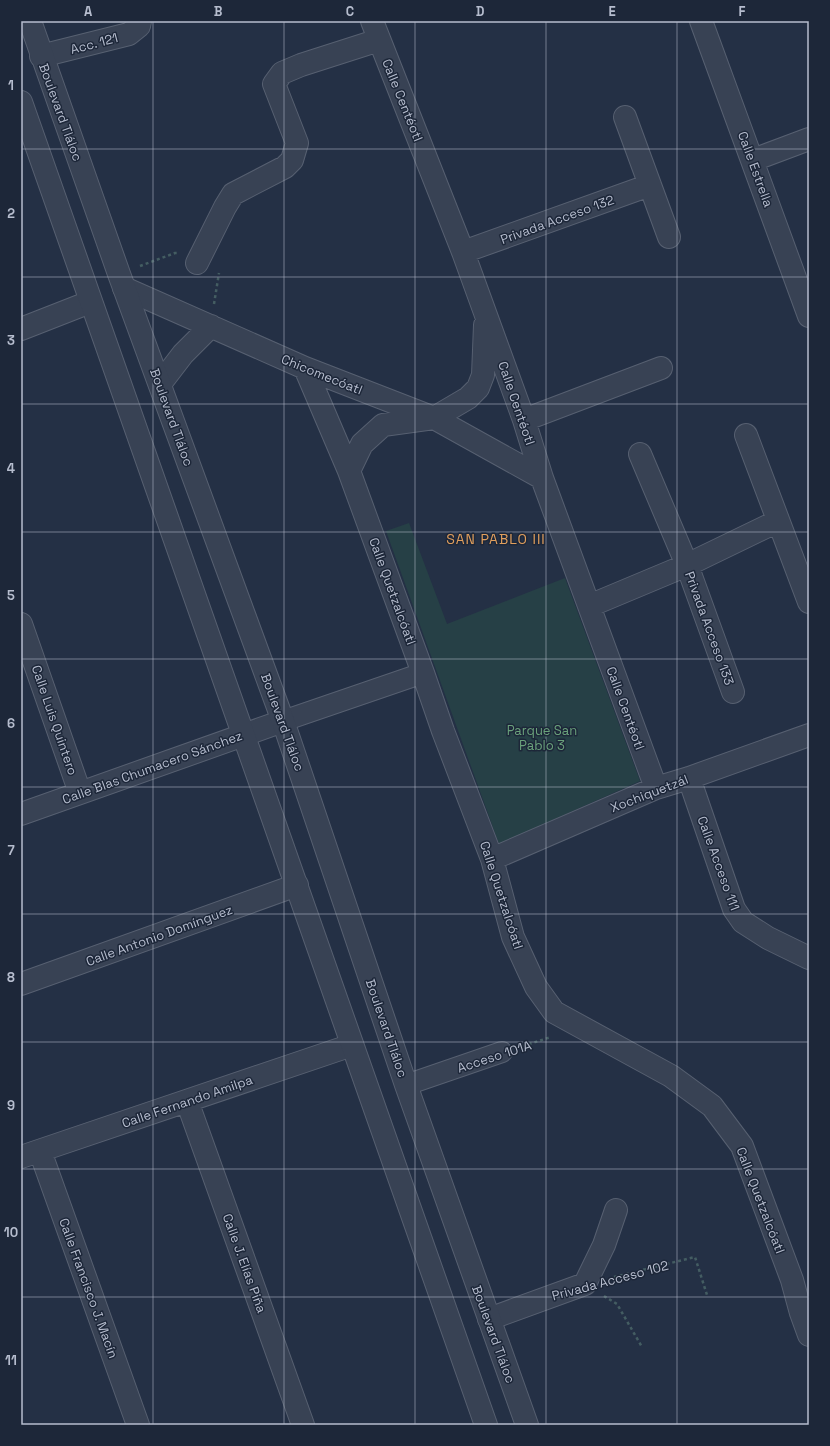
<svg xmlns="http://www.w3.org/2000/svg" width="830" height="1446" viewBox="0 0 830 1446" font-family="'Space Grotesk',sans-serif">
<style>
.green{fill:#264046}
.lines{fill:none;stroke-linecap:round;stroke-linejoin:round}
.pedestrian-casing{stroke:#576071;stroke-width:22}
.minor-casing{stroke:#576071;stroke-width:24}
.tertiary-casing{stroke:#576071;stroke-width:24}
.path{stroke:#445d62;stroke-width:2.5;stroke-dasharray:3 3;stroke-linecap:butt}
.pedestrian{stroke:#384254;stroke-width:20}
.minor{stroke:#384254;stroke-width:22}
.tertiary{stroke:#384254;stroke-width:22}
.grid{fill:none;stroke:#b6bdce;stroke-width:1;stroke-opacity:0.55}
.labels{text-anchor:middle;stroke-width:3;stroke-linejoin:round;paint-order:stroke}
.street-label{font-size:13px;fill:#b6bdce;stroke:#1d2739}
.park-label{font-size:13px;fill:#6aa17b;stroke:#1d2739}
.neighbourhood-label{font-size:14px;letter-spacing:1px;fill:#e19f5d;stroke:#1d2739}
.neatline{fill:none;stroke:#b6bdce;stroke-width:1.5}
.grid-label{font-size:13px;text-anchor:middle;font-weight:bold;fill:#b6bdce}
</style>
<rect width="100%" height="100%" fill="#243045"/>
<path class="green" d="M409,523L447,624L565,578L640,781L499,844L386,531Z"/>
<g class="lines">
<defs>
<path id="pedestrian" d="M283,721L423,673
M406,1085L502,1052"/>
<path id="minor" d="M372,21L463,252L524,420L542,478L656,788
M701,21L809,316
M41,56L129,34L139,26L140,21
M625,117L669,237
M753,160L809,139
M463,252L650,185
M197,263L225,207L233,194L285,167L292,160L297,143L274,84L282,73L301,65L379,40
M124,288L305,368L434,418L542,478
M21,329L90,302
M305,368L349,471L423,673L443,731L492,859L513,937L536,987L554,1012L671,1076L712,1106L742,1146L792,1280L801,1313L809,1335
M160,384L183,354L211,326
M524,420L661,368
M746,435L809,602
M640,454L687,565L733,692
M349,471L362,444L383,425L434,418L468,398L478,388L483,375L485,325
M589,606L687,565L778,521
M21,624L80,793
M689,778L734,909L743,922L768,938L809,958
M21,814L283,721
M492,859L656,788L689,778L809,735
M21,984L297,885
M187,1101L303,1425
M40,1151L138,1425
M21,1157L352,1045
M489,1319L585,1284L604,1245L616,1210"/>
<path id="tertiary" d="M30,21L119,274L283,721L406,1085L527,1425
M21,102L486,1425"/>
</defs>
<use href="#pedestrian" class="pedestrian-casing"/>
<use href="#minor" class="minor-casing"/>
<use href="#tertiary" class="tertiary-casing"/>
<path class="path" d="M140,266L175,253H177
M214,304L219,273
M523,1046L551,1037
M614,1277L695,1257L707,1295
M604,1296L617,1304L642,1347"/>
<use href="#pedestrian" class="pedestrian"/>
<use href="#minor" class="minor"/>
<use href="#tertiary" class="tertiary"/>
</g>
<path class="grid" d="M153,21V1425M284,21V1425M415,21V1425M546,21V1425M677,21V1425M21,149H809M21,277H809M21,404H809M21,532H809M21,659H809M21,787H809M21,914H809M21,1042H809M21,1169H809M21,1297H809"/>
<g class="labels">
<g class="street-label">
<text transform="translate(94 43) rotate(-15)" y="5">Acc. 121</text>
<text transform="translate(403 100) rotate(68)" y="5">Calle Centéotl</text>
<text transform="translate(61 112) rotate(70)" y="5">Boulevard Tláloc</text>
<text transform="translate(756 169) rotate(70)" y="5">Calle Estrella</text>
<text transform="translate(557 219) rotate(-20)" y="5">Privada Acceso 132</text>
<text transform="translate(322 374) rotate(22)" y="5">Chicomecóatl</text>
<text transform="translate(517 403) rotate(71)" y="5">Calle Centéotl</text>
<text transform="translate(172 417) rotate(70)" y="5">Boulevard Tláloc</text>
<text transform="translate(393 591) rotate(70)" y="5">Calle Quetzalcóatl</text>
<text transform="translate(710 628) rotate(70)" y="5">Privada Acceso 133</text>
<text transform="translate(626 708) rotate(70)" y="5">Calle Centéotl</text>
<text transform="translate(55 720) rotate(71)" y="5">Calle Luis Quintero</text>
<text transform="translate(283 722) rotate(70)" y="5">Boulevard Tláloc</text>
<text transform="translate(152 767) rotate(-20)" y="5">Calle Blas Chumacero Sánchez</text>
<text transform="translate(649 793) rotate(-21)" y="5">Xochiquetzál</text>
<text transform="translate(719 863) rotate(70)" y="5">Calle Acceso 111</text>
<text transform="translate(502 895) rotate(72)" y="5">Calle Quetzalcóatl</text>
<text transform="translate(159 935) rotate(-20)" y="5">Calle Antonio Domínguez</text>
<text transform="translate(387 1028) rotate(71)" y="5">Boulevard Tláloc</text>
<text transform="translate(494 1056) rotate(-18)" y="5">Acceso 101A</text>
<text transform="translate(187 1101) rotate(-19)" y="5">Calle Fernando Amilpa</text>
<text transform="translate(761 1200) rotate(69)" y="5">Calle Quetzalcóatl</text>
<text transform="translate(245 1263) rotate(70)" y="5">Calle J. Elías Piña</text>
<text transform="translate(610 1280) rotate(-15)" y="5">Privada Acceso 102</text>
<text transform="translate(89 1288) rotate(70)" y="5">Calle Francisco J. Macín</text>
<text transform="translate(494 1334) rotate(70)" y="5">Boulevard Tláloc</text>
</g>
<g class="park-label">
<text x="542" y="735">Parque San<tspan x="542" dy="15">Pablo 3</tspan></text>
</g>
<g class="neighbourhood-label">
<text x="496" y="544">SAN PABLO III</text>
</g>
</g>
<rect width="830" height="1446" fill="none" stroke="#1d2739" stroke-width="44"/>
<rect x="22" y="22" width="786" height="1402" class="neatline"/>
<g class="grid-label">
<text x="88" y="16">A</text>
<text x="218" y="16">B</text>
<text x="350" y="16">C</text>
<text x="480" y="16">D</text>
<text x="612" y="16">E</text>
<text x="742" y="16">F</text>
<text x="11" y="90">1</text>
<text x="11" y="218">2</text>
<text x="11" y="345">3</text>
<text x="11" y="473">4</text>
<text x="11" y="600">5</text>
<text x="11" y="728">6</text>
<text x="11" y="855">7</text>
<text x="11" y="982">8</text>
<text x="11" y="1110">9</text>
<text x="11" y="1237">10</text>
<text x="11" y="1365">11</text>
</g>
</svg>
